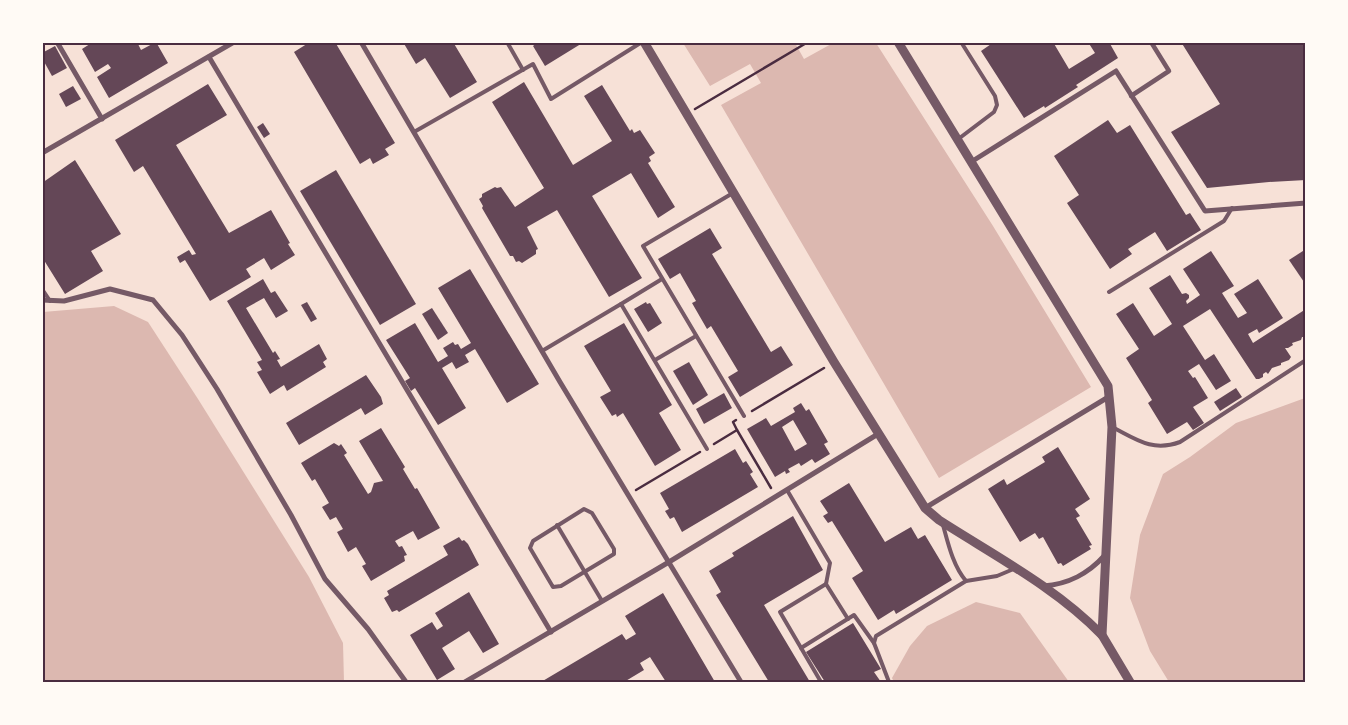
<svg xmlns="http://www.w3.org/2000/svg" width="1348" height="725" viewBox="0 0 1348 725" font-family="Poppins,sans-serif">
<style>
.water{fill:#dcb8b0}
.building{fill:#644757;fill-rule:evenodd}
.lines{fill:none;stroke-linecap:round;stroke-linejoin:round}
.path{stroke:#4a2c40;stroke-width:2.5}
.service{stroke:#755966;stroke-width:4}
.pedestrian{stroke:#755966;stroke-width:4.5}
.minor{stroke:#755966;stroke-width:5}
.tertiary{stroke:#755966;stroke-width:9}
.neatline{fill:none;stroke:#4a2c40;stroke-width:2}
</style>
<rect width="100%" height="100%" fill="#f7e1d7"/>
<!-- water -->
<g class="water">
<polygon points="683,43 795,43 804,59 833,43 876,43 993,226 1091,387 939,478 721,105 761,83 750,64 710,86"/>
<polygon points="114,306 148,322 198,399 309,577 343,643 344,682 43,682 43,312"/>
<polygon points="1305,398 1305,682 1169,682 1150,651 1130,598 1140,535 1163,474 1190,457 1236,423"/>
<polygon points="976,602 1020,613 1069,682 894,682 892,678 910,646 927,626"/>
</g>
<!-- building -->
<g class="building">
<polygon points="93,42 137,42 141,50 156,42 168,63 109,98 97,77 111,68 108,64 95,72 82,49"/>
<polygon points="310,42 335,42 395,143 385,149 389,155 373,164 370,158 360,164 294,52"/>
<polygon points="403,42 453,42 477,82 450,98 425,58 416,64"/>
<polygon points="538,42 584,42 545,66 533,46"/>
<polygon points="994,42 1053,42 1069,69 1095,53 1088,42 1109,42 1118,58 1076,85 1078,87 1045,108 1044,106 1024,118 981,51"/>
<polygon points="1181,42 1301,42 1306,50 1306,180 1269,182 1207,188 1171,132 1220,104"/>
<polygon points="55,46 67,68 52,76 42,58 42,53"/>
<polygon points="524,82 573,165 612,141 584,96 602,85 630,131 632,129 634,133 640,130 655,153 649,157 651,161 648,163 675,207 658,218 631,173 592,196 642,278 609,297 557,210 527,227 538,249 536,250 536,254 522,263 519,261 516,262 513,256 510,256 482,208 483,206 479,199 482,197 482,194 495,187 497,188 501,187 515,207 544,188 492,102"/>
<polygon points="208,84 227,115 176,145 229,233 271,210 290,243 288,244 295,255 271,270 264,258 246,269 251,277 210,301 185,260 180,263 177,257 189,250 192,255 196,254 143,166 134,172 115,140"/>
<polygon points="73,86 81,99 66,107 59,94"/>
<polygon points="1108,120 1117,133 1130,125 1186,215 1190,213 1201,230 1167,251 1155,232 1128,249 1132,254 1110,269 1067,203 1079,195 1054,156"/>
<polygon points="263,123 270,134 264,138 257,127"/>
<polygon points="75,160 121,234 91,251 103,271 65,294 42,257 42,183"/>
<polygon points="336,170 416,304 380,325 300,191"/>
<polygon points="710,228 722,248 712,254 771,352 781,346 793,365 740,397 728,377 738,371 711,326 707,329 692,303 696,301 680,273 670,279 658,259"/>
<polygon points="1306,249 1306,285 1289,260"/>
<polygon points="1211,251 1234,286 1222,293 1238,318 1247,313 1234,294 1258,279 1283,318 1259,333 1257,329 1248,334 1253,343 1306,309 1306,337 1302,337 1301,340 1292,343 1293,345 1288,348 1285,348 1291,357 1289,360 1281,363 1281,365 1272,368 1268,374 1266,372 1263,374 1263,377 1259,379 1256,379 1210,309 1183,326 1205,360 1214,354 1231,381 1216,390 1199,364 1188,371 1193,378 1195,377 1208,398 1193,407 1204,423 1193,430 1187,422 1167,434 1148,403 1152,400 1126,358 1139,349 1116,314 1133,303 1154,336 1172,324 1149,288 1170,275 1182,294 1186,293 1189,295 1189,298 1186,301 1187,304 1200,295 1183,269"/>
<polygon points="470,269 539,384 507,403 475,349 465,355 469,362 456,369 452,362 442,368 466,408 438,425 415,388 411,391 405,381 410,378 386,340 415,323 438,362 448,356 443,348 453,342 455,345 458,344 461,349 471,343 438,288"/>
<polygon points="263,279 271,293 275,291 288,311 276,318 264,298 246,308 273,353 275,351 280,359 277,360 281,367 319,344 327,359 323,362 326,367 287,391 284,385 270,394 257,372 262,370 257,362 262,360 227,301"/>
<polygon points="307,302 317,319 311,322 301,305"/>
<polygon points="646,302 647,304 650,303 662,323 648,332 634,309"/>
<polygon points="432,308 448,333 438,340 422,314"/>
<polygon points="624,323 672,405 659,413 681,450 655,466 623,413 617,417 616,414 612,416 600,397 611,391 584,346"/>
<polygon points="689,362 708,395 693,405 673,371"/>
<polygon points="366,375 381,397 383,404 365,415 361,408 299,445 286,423"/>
<polygon points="1236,388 1242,397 1220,411 1214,402"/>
<polygon points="724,393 732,408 704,424 696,409"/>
<path d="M801,403l5,8 3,-2 19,33 -4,2 6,10 -15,9 -3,-4 -11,7 -2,-3 -11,6 2,3 -4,2 -1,-3 -10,6 -28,-48 19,-11 5,8 24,-14 -2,-4zM793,420l14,24 -12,7 -13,-24z"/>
<polygon points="381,428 405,467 403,469 415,489 417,488 440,528 418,540 413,531 395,541 399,547 402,546 407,555 404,556 405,561 371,581 362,566 366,564 356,547 348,552 337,532 343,529 336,517 330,520 322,507 329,503 315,479 312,481 301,463 334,443 339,446 341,444 347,453 344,455 368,494 371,492 374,483 383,481 359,441"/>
<polygon points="1058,447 1090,499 1075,509 1080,516 1076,518 1092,545 1089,546 1091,549 1063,566 1061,563 1058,564 1043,537 1039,539 1035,533 1020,542 988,489 1004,479 1007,485 1045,462 1042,457"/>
<polygon points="735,449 743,463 746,461 753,472 750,474 758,487 682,532 674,517 670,519 665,511 669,509 660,493"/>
<polygon points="849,483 885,542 911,527 918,539 925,535 952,580 896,614 894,610 878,620 852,578 863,571 832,521 828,523 823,516 828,513 820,501"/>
<polygon points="793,516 823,570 764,605 810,682 769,682 716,595 721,592 709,571 734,556 732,553"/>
<polygon points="459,537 462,541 464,540 468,544 479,565 399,612 397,610 392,612 384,598 389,595 387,591 448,555 443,546"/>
<polygon points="469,592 499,644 483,653 469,631 442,648 455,669 437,680 410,635 432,622 437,630 443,626 435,613"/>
<polygon points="663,593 715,682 666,682 650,657 640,663 644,670 624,682 541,682 622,634 626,640 636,634 625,616"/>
<polygon points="853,623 881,669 874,672 881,682 825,682 806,652"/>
</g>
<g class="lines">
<!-- path -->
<g class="path">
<polyline points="695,109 808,42"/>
<polyline points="752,411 824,368"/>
<polyline points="736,420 733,422 737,430"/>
<polyline points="714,444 737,430 771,488"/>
<polyline points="636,490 700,452"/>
</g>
<!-- service -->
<g class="service">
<polyline points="507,42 523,70"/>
<polyline points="414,132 533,64 551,99 642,42"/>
<polyline points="957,140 994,112 997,105 995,96 961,42"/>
<polyline points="733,193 643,246 744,416"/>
<polyline points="42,289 50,301"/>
<polyline points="1109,292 1224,221 1232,208"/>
<polyline points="621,304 662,279"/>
<polyline points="542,351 621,304 707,449"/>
<polyline points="655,360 696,336"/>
<path d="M1114,428c23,12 39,24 66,14l126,-82"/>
<polyline points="787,490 830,563 826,584 848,619"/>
<polygon points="584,509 592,513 614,549 614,554 561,586 553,587 530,548 533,541"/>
<polyline points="557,525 602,601"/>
<path d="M943,525c5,18 10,41 23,56l31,-5 19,-8"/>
<polyline points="801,648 854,615 874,643"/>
<polyline points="821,682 780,612 826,584"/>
<polyline points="889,682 874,643 876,636 966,581"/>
</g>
<!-- pedestrian -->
<polyline class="pedestrian" points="1131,96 1169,71 1151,42"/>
<!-- minor -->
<g class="minor">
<polyline points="57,42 102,119"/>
<polyline points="361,42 560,382 741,682"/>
<polyline points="209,57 551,632"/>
<polyline points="42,153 234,42"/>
<polyline points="971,162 1116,71 1205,211 1306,203"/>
<polyline points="42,300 64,301 110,289 153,300 182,335 217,389 291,515 325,579 368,629 406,682"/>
<polyline points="925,508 1110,396"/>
<path d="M1043,586c26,-2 45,-12 62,-31"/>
<polyline points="465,682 669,562 878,434"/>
</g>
<!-- tertiary -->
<g class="tertiary">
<path d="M644,42l190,320 91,146 14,12c56,36 116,67 163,115"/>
<polyline points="898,42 1108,386 1112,427 1102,635 1130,682"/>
</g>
</g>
<!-- border -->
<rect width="1348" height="725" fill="none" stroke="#fffaf5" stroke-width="88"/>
<rect x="44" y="44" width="1260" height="637" class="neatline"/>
</svg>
